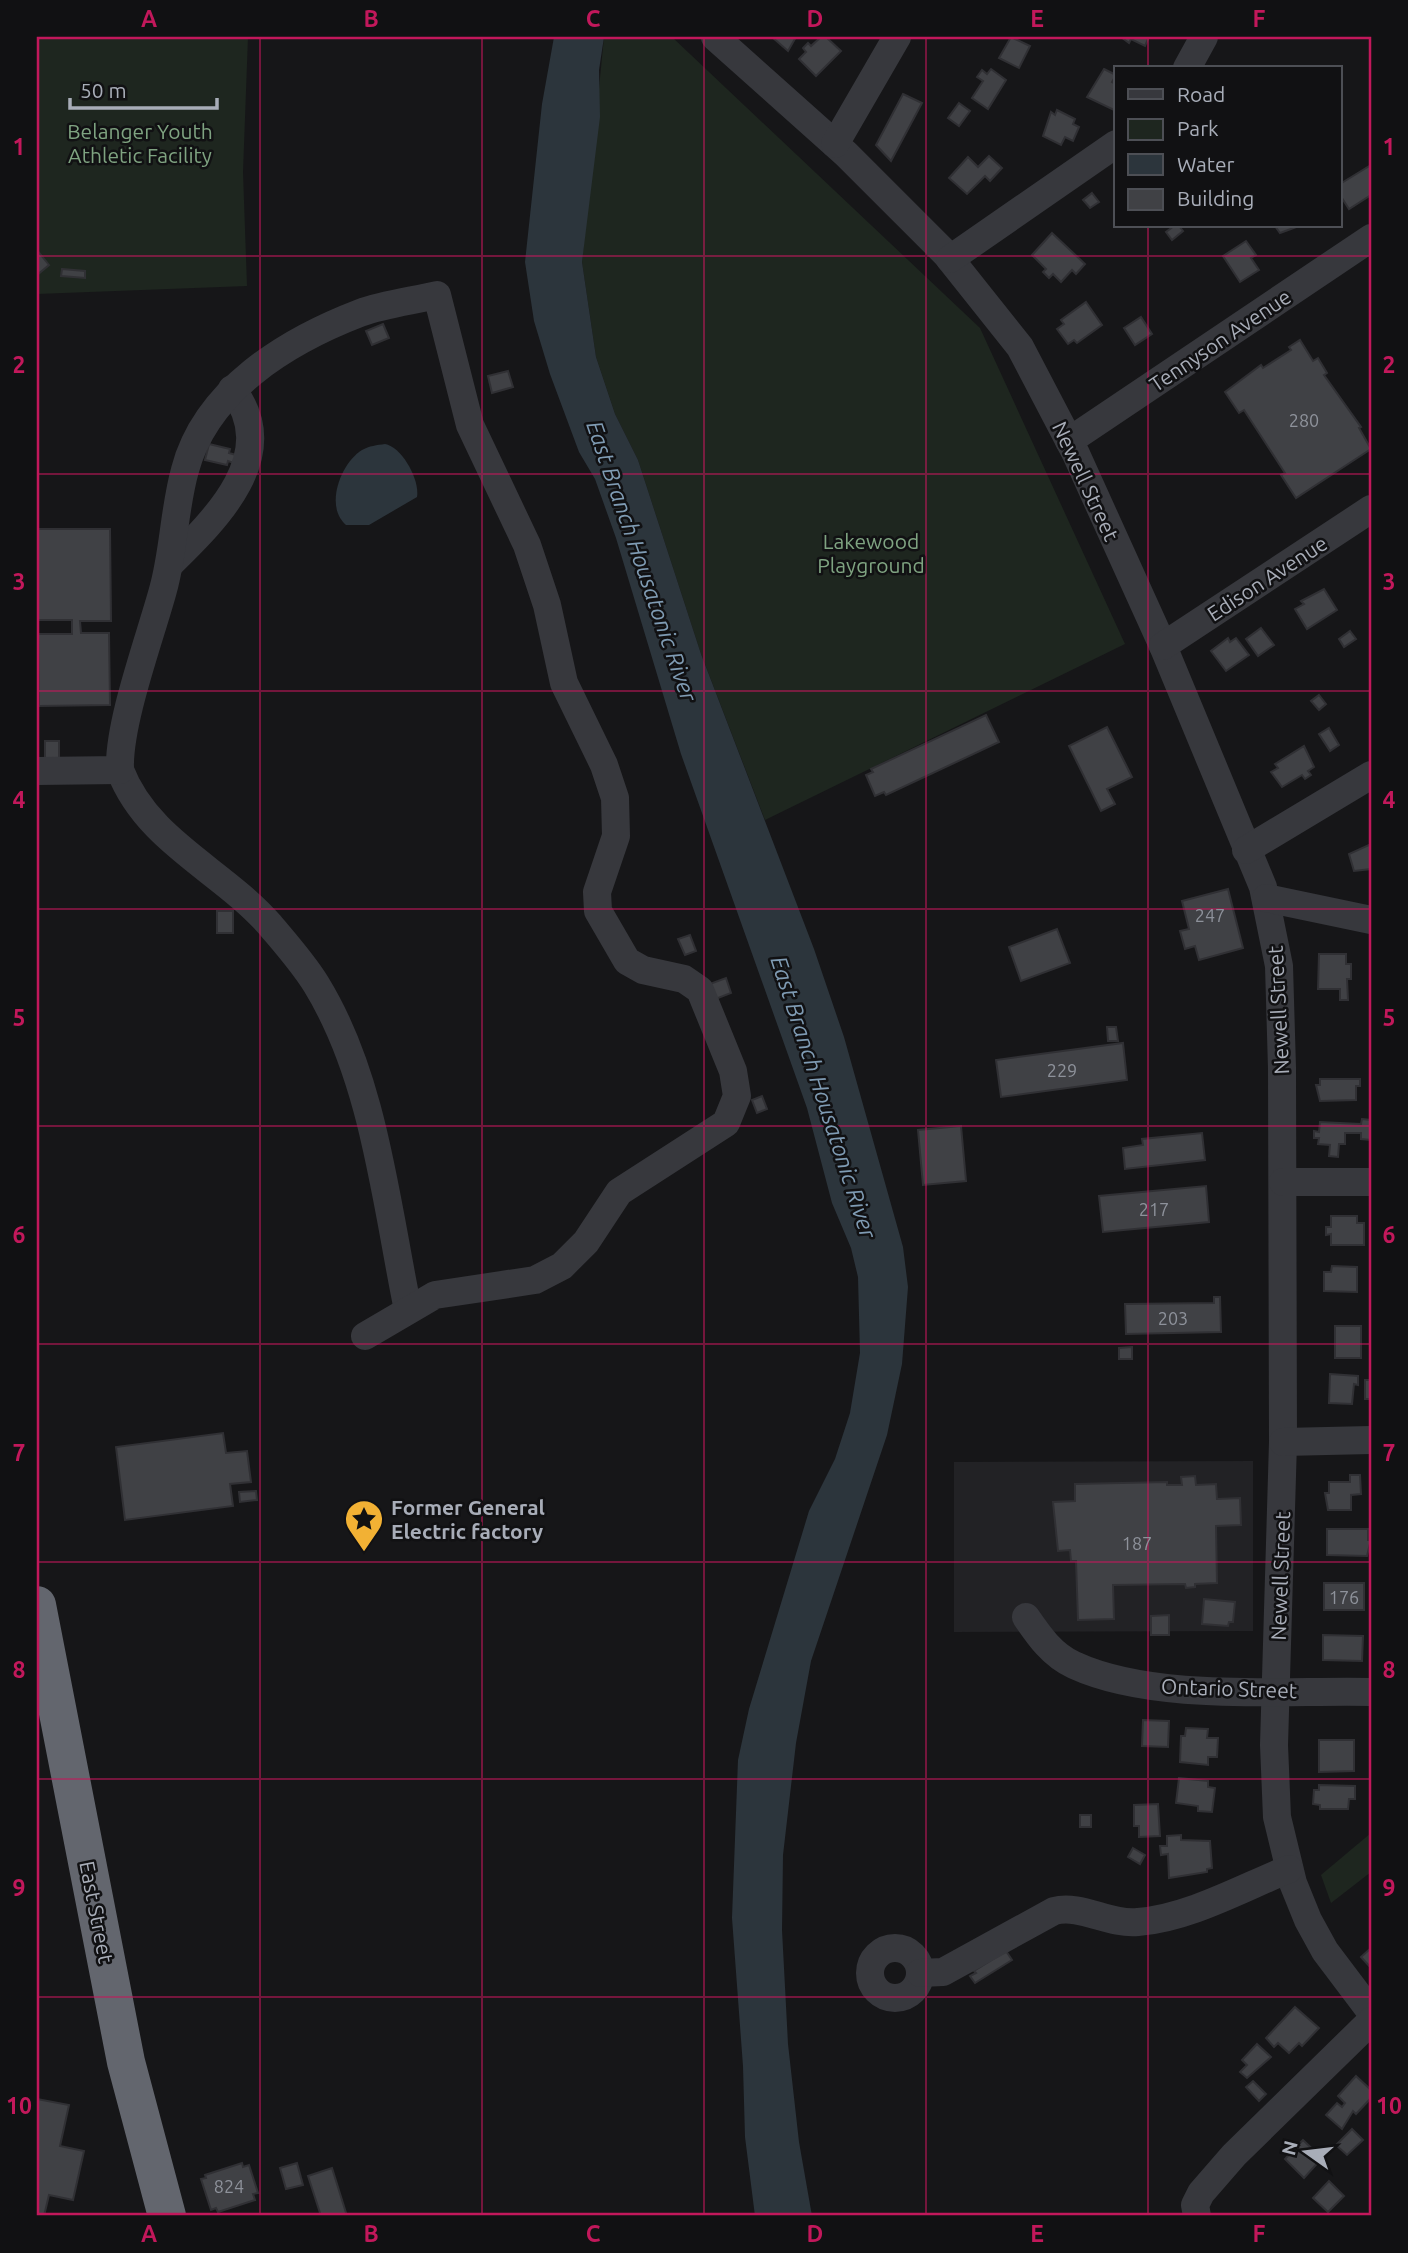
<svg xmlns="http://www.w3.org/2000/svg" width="1408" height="2253" viewBox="0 0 1408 2253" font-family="Ubuntu,sans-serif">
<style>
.built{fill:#222225}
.green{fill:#1e261f}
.water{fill:#2c353c}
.building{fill:#404145;stroke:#303034;stroke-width:2}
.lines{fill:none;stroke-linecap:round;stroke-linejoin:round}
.minor{stroke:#37383d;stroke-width:28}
.highway{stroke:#63666e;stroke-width:38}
.grid{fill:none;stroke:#c2185b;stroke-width:2;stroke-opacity:0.55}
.labels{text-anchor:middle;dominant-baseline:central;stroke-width:5;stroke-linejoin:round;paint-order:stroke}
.number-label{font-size:18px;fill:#8e929b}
.park-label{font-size:21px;fill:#7fa381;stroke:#111113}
.street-label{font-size:21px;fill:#a8adb8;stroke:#111113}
.poi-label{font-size:21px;font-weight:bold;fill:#a8adb8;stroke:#111113;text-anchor:start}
.water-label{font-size:23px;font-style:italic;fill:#7f9bb3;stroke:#111113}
.neatline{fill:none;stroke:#c2185b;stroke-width:2.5}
.grid-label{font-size:23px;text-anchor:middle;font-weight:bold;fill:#c2185b}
</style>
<rect width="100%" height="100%" fill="#161618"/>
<!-- built -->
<polygon class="built" points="1253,1461 1253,1631 954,1632 954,1462"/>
<!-- green -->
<g class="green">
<polygon points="37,37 248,37 243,172 247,286 37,294"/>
<polygon points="604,37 672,37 980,328 1125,644 765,820 701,654 638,460 615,414 596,357 582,262"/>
<polygon points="1371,1833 1371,1872 1331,1903 1321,1875"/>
</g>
<!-- water -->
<g class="water">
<polygon points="554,37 604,37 599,70 600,117 582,262 596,357 615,414 638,460 701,654 814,949 844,1037 903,1247 908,1287 902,1364 887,1435 811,1661 796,1743 783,1855 782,1930 788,2044 799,2142 812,2216 755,2216 745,2137 743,2066 732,1918 738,1760 749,1709 809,1511 835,1459 850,1413 860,1353 858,1277 851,1248 832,1203 807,1108 681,754 616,538 595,479 579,452 550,374 534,321 525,262 542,104"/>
<path d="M385,444c17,3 35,36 32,53l-48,28h-23c-22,-19 -5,-62 16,-75 7,-4 15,-5 23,-6z"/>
</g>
<!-- building -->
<g class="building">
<polygon points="772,37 796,37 788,51"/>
<polygon points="821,37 826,37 841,51 816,76 799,59 806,52 803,48 808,43 811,46"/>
<polygon points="1011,37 1030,46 1019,68 999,58"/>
<polygon points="1121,37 1149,37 1145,46 1131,39 1129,43"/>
<polygon points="991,69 1006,80 988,109 972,98 983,81 977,77 982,70 987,74"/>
<polygon points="1104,69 1116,75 1112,82 1116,84 1116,111 1087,97"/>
<polygon points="903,94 922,103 891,161 876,145"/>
<polygon points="959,103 970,111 959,126 948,118"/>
<polygon points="1057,110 1075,119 1073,124 1079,127 1073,141 1065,137 1061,145 1043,136 1051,112 1055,115"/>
<polygon points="989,156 1002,168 990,181 985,176 967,194 949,178 968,157 978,167"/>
<polygon points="1371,165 1371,195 1349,209 1340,195 1340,184"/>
<polygon points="1092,193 1099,202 1090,208 1083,200"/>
<polygon points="1174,226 1179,226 1183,231 1172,240 1166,232"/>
<polygon points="1275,226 1299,226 1280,233"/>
<polygon points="1052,233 1085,264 1076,274 1072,270 1061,282 1053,274 1049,278 1043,272 1046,269 1032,255"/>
<polygon points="1246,241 1256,255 1251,258 1259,270 1240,282 1223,256"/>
<polygon points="37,250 49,265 37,275"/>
<polygon points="62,269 85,271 85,278 61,276"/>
<polygon points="1086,302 1102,325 1077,343 1074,340 1068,344 1057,329 1064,324 1061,320"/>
<polygon points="1141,317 1152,334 1135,345 1124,328"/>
<polygon points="383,324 389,338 372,345 366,331"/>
<polygon points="1300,340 1313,361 1318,358 1327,373 1324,375 1361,427 1359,428 1371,449 1296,498 1281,475 1285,473 1244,410 1239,413 1225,392 1261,365 1263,368 1291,350 1289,347"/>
<polygon points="508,371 513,387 492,393 488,376"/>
<polygon points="209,444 230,449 229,453 236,455 234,463 228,461 227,465 205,460"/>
<polygon points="37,529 110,529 111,621 80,621 81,633 109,633 110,705 39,706 38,634 72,634 72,620 37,620"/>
<polygon points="1324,589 1337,610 1307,629 1295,609 1304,604 1301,601"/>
<polygon points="1261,628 1274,645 1258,656 1246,639"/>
<polygon points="1350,631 1356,639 1344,647 1339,639"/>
<polygon points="1228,638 1230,642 1236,638 1249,655 1226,671 1211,651"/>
<polygon points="1319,695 1326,704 1319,710 1311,701"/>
<polygon points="986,715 999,742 886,795 884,792 875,796 866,775 873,772 871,769"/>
<polygon points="1107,727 1132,777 1107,789 1115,804 1101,811 1069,746"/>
<polygon points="1329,728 1339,745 1330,751 1319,734"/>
<rect x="45" y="741" width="14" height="22"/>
<polygon points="1304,746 1314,767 1308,771 1311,775 1305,779 1302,775 1282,787 1271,772 1278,768 1275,764"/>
<polygon points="1371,844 1371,869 1354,871 1349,854"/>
<polygon points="1228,889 1243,948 1199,960 1195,946 1185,949 1180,931 1189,929 1182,901"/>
<rect x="217" y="911" width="16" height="22"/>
<polygon points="1057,929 1070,963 1021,981 1009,947"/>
<polygon points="690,935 696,951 685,955 678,939"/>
<polygon points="1319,954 1346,954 1346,964 1351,964 1351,979 1347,979 1348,1000 1340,1000 1340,989 1318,989"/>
<polygon points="726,978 731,993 713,1000 707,985"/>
<polygon points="1107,1027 1116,1027 1118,1041 1108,1041"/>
<polygon points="1123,1043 1127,1080 1001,1097 996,1060"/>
<polygon points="1320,1079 1360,1079 1360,1086 1356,1086 1356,1100 1320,1101 1316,1085 1320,1085"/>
<polygon points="762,1096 767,1109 757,1113 752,1100"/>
<polygon points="1362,1119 1371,1120 1371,1140 1361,1139 1361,1133 1345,1133 1345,1144 1339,1144 1338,1157 1329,1156 1330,1145 1318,1144 1319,1138 1314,1138 1314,1131 1319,1132 1320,1122 1361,1124"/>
<polygon points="961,1126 966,1181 923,1185 918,1130"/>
<polygon points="1202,1133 1205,1160 1125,1169 1123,1148 1143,1145 1142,1139"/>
<polygon points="1206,1186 1209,1222 1103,1232 1099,1196"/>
<polygon points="1331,1216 1357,1216 1357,1223 1364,1223 1364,1245 1331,1245 1331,1234 1326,1235 1326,1227 1331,1227"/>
<polygon points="1332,1266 1357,1267 1357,1292 1324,1291 1324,1272 1331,1272"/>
<polygon points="1214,1297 1220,1297 1221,1332 1126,1334 1125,1304 1214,1303"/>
<rect x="1335" y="1326" width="26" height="32"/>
<polygon points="1132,1347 1132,1359 1119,1359 1119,1348"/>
<polygon points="1330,1374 1358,1376 1358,1385 1354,1384 1352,1404 1329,1403"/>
<rect x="1365" y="1380" width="6" height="19"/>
<polygon points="223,1433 226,1453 247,1451 251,1482 230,1484 233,1506 125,1520 116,1447"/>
<polygon points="1350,1475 1360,1475 1361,1494 1351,1495 1351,1510 1328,1510 1325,1493 1329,1493 1329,1482 1350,1482"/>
<polygon points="1195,1476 1196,1485 1216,1484 1217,1499 1240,1498 1241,1525 1216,1526 1217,1583 1195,1584 1195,1587 1186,1588 1185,1584 1113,1585 1114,1619 1078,1620 1076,1561 1071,1561 1070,1550 1058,1551 1053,1502 1075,1501 1075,1484 1167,1482 1167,1485 1182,1485 1181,1477"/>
<polygon points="256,1491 257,1500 240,1502 239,1492"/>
<polygon points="1327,1529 1368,1529 1368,1540 1371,1540 1367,1556 1327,1555"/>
<rect x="1324" y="1583" width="40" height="27"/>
<polygon points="1204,1599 1235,1602 1233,1622 1229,1622 1228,1626 1202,1624"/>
<polygon points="1169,1615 1169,1635 1151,1635 1151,1616"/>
<polygon points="1323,1635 1363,1636 1362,1661 1323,1660"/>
<polygon points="1143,1720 1169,1721 1168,1747 1142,1746"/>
<polygon points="1186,1728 1208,1729 1207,1738 1218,1738 1217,1757 1208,1757 1208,1765 1180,1762 1181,1736 1185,1736"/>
<polygon points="1319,1740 1354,1740 1354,1771 1319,1772"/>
<polygon points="1179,1778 1208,1781 1208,1787 1215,1788 1212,1812 1198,1811 1198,1806 1176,1803"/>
<polygon points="1319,1785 1355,1786 1355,1799 1349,1799 1348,1809 1320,1809 1320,1805 1313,1804 1314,1790 1319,1790"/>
<polygon points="1158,1804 1160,1836 1139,1837 1139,1826 1134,1826 1134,1805"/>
<rect x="1080" y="1815" width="11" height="12"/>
<polygon points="1181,1835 1181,1840 1210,1841 1212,1868 1207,1869 1207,1872 1169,1878 1168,1854 1161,1855 1160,1846 1167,1846 1167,1836"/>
<polygon points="1133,1848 1145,1855 1140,1864 1128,1857"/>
<polygon points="1371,1948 1371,1968 1361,1957"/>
<polygon points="1006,1951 1012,1960 975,1983 970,1976 976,1973 974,1971"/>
<polygon points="1295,2007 1319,2028 1302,2046 1299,2043 1289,2053 1278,2043 1274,2047 1266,2038"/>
<polygon points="1257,2044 1271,2057 1247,2078 1240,2072 1247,2065 1242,2060"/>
<polygon points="1356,2076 1371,2090 1371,2098 1356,2114 1353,2111 1342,2129 1326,2115 1337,2103 1342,2107 1345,2103 1338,2096"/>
<polygon points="1253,2081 1266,2094 1259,2101 1246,2087"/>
<polygon points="37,2099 69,2105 60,2146 84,2151 73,2200 49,2195 44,2216 37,2216"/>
<polygon points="1352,2129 1363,2140 1347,2155 1336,2145"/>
<polygon points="1303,2140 1322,2158 1304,2178 1285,2159"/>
<polygon points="242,2163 243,2167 249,2165 258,2193 253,2194 255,2200 218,2212 216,2208 211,2210 201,2179 206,2178 205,2175"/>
<polygon points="297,2163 303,2185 286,2189 280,2168"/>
<polygon points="332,2168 347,2216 321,2216 308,2176"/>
<polygon points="1329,2181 1344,2196 1328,2212 1313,2198"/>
</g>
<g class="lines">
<!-- minor -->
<g class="minor">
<polyline points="715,37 846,154 946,254 1020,347 1076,454 1163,646 1263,887 1279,966 1282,1068 1283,1442 1274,1745 1277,1817 1293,1883 1308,1920 1325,1951 1371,2012"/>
<polyline points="1187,68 1204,37"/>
<polyline points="835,144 897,37"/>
<polyline points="950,259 1116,144"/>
<polyline points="1069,441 1371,238"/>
<path d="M169,565c46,-45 114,-110 63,-176"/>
<polyline points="1163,646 1371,509"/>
<path d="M120,770c27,71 102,100 150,155 16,19 33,38 46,59 58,94 70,219 92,326"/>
<path d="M37,771l83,-1c-2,-47 30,-132 43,-180 11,-39 11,-81 22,-120 21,-80 102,-129 175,-157 24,-9 52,-12 77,-18l33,130 57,120 20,60 17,78 40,82 11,33 1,38 -19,56 1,19 29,50 16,9 41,9 16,11 33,81 4,25 -11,27 -107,69 -33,50 -24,24 -27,14 -100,15 -70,41"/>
<polyline points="1246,850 1371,775"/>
<polyline points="1266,898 1371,920"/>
<polyline points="1283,1182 1371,1182"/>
<polyline points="1283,1442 1371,1440"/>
<path d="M1026,1617c13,19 26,38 48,48 80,37 209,25 297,27"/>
<circle cx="895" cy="1973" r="25"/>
<path d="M920,1973l23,-1 111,-61c27,-7 55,14 84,11 51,-4 104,-34 151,-53"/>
<polyline points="1197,2216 1195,2205 1201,2193 1234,2155 1371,2021"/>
</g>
<!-- highway -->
<polyline class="highway" points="37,1605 126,2062 167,2216"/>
</g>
<!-- grid -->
<path class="grid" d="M260,37v2179M482,37v2179M704,37v2179M926,37v2179M1148,37v31M1148,226v1990M37,256h1334M37,474h1334M37,691h1334M37,909h1334M37,1126h1334M37,1344h1334M37,1562h1334M37,1779h1334M37,1997h1334"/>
<!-- icons -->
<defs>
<symbol id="sight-pin" viewBox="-11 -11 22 30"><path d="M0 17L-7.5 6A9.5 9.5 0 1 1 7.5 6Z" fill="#f2b134" stroke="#111113"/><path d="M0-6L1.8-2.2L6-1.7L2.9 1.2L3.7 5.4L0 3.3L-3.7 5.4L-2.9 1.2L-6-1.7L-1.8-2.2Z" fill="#111"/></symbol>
</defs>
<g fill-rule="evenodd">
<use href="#sight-pin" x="342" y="1497" width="44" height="60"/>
</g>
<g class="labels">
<!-- number labels -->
<g class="number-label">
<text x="1304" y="420">280</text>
<text x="1210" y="915">247</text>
<text x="1062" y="1070">229</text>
<text x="1154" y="1209">217</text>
<text x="1173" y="1318">203</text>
<text x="1137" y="1543">187</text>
<text x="1344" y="1597">176</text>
<text x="229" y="2186">824</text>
</g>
<!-- park labels -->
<g class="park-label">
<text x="140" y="131">Belanger Youth<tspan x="140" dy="24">Athletic Facility</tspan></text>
<text x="871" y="541">Lakewood<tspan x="871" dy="24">Playground</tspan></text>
</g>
<!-- street labels -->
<g class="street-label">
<text transform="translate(1220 340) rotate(-34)">Tennyson Avenue</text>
<text transform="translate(1086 481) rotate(65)">Newell Street</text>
<text transform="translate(1267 578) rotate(-33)">Edison Avenue</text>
<text transform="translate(1278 1010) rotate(-93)">Newell Street</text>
<text transform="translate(1280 1576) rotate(-88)">Newell Street</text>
<text transform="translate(1229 1688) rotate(2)">Ontario Street</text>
<text transform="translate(97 1912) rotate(79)">East Street</text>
</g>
<!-- poi labels -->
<g class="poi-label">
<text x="391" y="1507">Former General<tspan x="391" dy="24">Electric factory</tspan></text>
</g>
<!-- water labels -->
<g class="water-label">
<text transform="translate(642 561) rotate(71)">East Branch Housatonic River</text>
<text transform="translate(824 1097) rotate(72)">East Branch Housatonic River</text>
</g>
</g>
<!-- border -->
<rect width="1408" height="2253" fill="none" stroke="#111113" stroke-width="77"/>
<!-- legend -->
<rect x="1114" y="66" width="228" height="161" fill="#111113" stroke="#4d4f55" stroke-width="2"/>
<rect x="1128" y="89" width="35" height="10" fill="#37383d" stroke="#4d4f55" stroke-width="2"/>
<text x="1177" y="102" font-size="21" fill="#a8adb8">Road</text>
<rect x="1128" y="119" width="35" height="21" fill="#1e261f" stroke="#4d4f55" stroke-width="2"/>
<text x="1177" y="136" font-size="21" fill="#a8adb8">Park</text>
<rect x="1128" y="154" width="35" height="21" fill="#2c353c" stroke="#4d4f55" stroke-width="2"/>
<text x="1177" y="172" font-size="21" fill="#a8adb8">Water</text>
<rect x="1128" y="189" width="35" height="21" fill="#404145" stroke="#4d4f55" stroke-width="2"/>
<text x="1177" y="206" font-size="21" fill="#a8adb8">Building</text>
<!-- north arrow -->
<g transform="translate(1306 2152) rotate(284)" stroke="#111113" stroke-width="5" paint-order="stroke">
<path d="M0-5L12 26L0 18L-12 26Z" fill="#a8adb8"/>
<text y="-10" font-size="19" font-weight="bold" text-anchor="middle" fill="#a8adb8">N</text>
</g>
<!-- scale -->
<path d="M70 98v10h147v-10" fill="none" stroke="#a8adb8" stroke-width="3.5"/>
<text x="80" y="98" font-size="21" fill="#a8adb8" stroke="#111113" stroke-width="5" paint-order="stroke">50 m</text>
<rect x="38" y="38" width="1332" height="2176" class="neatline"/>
<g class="grid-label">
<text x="149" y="27">A</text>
<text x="371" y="27">B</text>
<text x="593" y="27">C</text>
<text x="815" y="27">D</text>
<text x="1037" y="27">E</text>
<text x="1259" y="27">F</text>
<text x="19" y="155">1</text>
<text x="1389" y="155">1</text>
<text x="19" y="373">2</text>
<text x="1389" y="373">2</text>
<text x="19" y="590">3</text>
<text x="1389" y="590">3</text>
<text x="19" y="808">4</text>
<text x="1389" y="808">4</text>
<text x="19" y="1026">5</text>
<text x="1389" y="1026">5</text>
<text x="19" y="1243">6</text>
<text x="1389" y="1243">6</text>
<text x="19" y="1461">7</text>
<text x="1389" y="1461">7</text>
<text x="19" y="1678">8</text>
<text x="1389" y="1678">8</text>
<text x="19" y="1896">9</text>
<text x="1389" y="1896">9</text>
<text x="19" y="2114">10</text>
<text x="1389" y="2114">10</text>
<text x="149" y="2242">A</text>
<text x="371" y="2242">B</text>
<text x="593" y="2242">C</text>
<text x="815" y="2242">D</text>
<text x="1037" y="2242">E</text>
<text x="1259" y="2242">F</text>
</g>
</svg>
